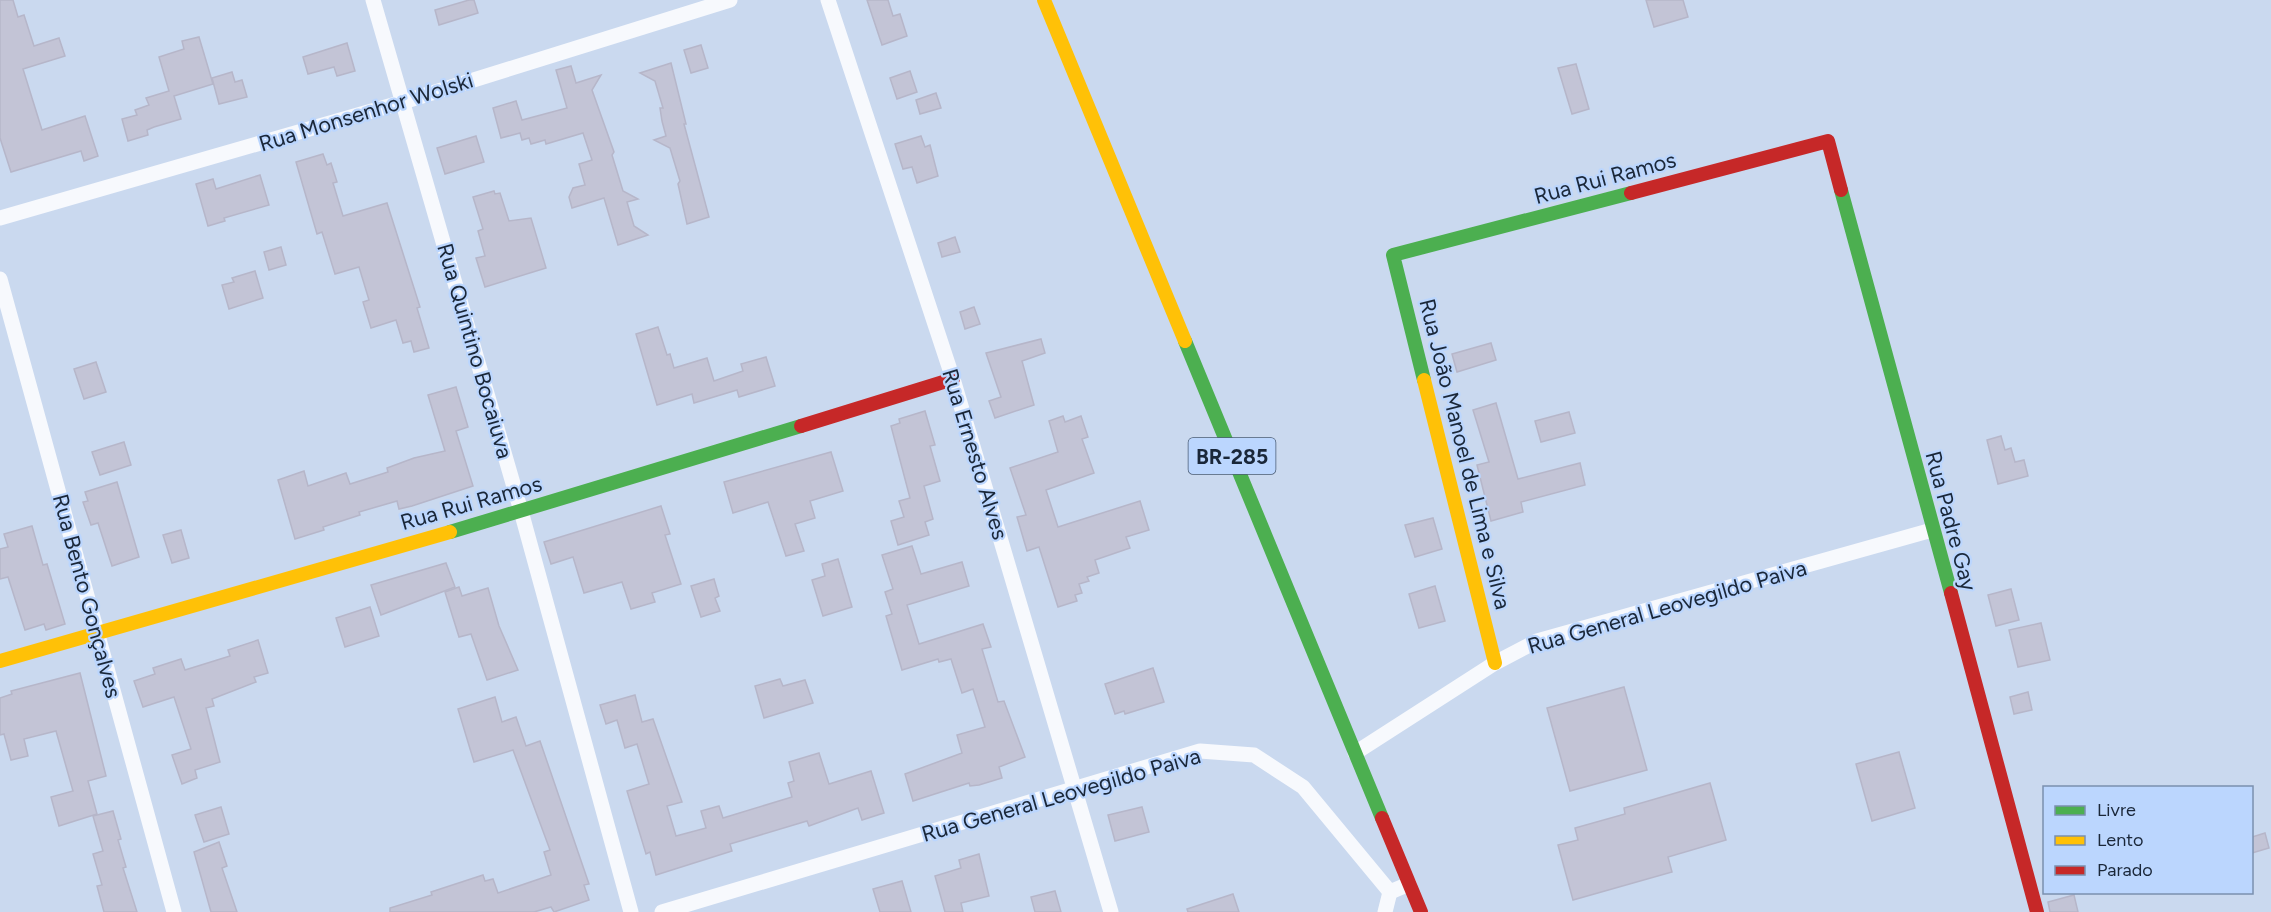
<svg xmlns="http://www.w3.org/2000/svg" width="2271" height="912" viewBox="0 0 2271 912" font-family="Figtree,sans-serif">
<style>
.building{fill:#c3c4d6;stroke:#b6b6c9;stroke-width:1.5}
.lines{fill:none;stroke-linecap:round;stroke-linejoin:round}
.street{stroke:#f7f9fd;stroke-width:15}
.fast{stroke:#4caf50;stroke-width:14}
.slow{stroke:#ffc107;stroke-width:14}
.jam{stroke:#c62828;stroke-width:14}
.labels{text-anchor:middle;dominant-baseline:central;stroke-width:4.5;stroke-linejoin:round;paint-order:stroke}
.shield{fill:#bbd6fe;stroke:#4a5c74;stroke-width:1.5}
.shield-label{font-size:21px;font-weight:bold;fill:#1a2739}
.street-label{font-size:22px;fill:#1a2739;stroke:#bbd6fe}
</style>
<rect width="100%" height="100%" fill="#cad9ef"/>
<!-- building -->
<g class="building">
<polygon points="0,0 13,0 18,17 24,15 34,46 59,38 65,56 23,69 42,130 85,116 98,156 84,161 81,151 11,172 0,138"/>
<polygon points="469,0 474,0 478,13 439,25 435,10"/>
<polygon points="867,0 888,0 893,16 900,14 907,36 882,45"/>
<polygon points="1646,0 1683,0 1688,17 1654,27"/>
<polygon points="199,37 213,84 174,96 181,119 154,127 147,130 148,135 128,141 122,119 137,115 135,110 149,105 146,98 169,91 159,57 184,49 182,41"/>
<polygon points="347,43 355,71 337,76 334,67 308,74 303,57"/>
<polygon points="701,45 708,68 691,73 684,50"/>
<polygon points="671,63 686,124 684,124 709,217 687,224 678,184 680,181 670,148 654,140 666,136 662,121 660,108 663,108 655,81 640,73"/>
<polygon points="1576,64 1589,109 1572,114 1558,68"/>
<polygon points="571,66 576,83 601,75 592,90 614,152 612,155 623,191 638,199 627,202 634,226 648,235 618,245 604,198 572,208 569,197 573,188 585,185 579,164 592,160 583,133 546,144 545,140 531,144 529,138 522,140 520,133 501,138 493,108 516,101 522,120 567,108 556,70"/>
<polygon points="910,71 917,92 897,99 890,78"/>
<polygon points="232,72 235,82 242,80 247,97 219,104 212,78"/>
<polygon points="936,93 941,108 920,114 916,100"/>
<polygon points="476,136 484,162 445,174 437,148"/>
<polygon points="921,136 925,147 930,145 938,176 917,183 912,167 903,169 895,144"/>
<polygon points="323,154 327,165 331,163 337,182 333,183 343,216 387,203 420,307 417,308 429,348 414,352 411,341 403,343 396,320 371,328 363,302 369,300 359,267 335,274 322,232 317,234 296,162"/>
<polygon points="260,175 269,205 224,218 225,221 208,226 196,184 213,179 216,189"/>
<polygon points="494,191 495,194 500,193 509,221 531,218 546,268 485,287 476,258 485,256 478,231 483,229 473,197"/>
<polygon points="955,237 960,252 942,257 938,243"/>
<polygon points="281,247 286,265 269,270 264,252"/>
<polygon points="255,271 263,298 229,309 222,285 234,282 232,278"/>
<polygon points="974,307 980,324 965,329 960,312"/>
<polygon points="658,327 667,355 670,354 674,368 707,358 714,381 743,371 741,364 766,357 775,386 739,397 737,390 694,403 692,394 657,405 636,334"/>
<polygon points="1041,339 1045,353 1022,361 1034,405 995,418 989,401 1001,397 986,353"/>
<polygon points="1491,343 1496,360 1457,372 1452,354"/>
<polygon points="96,362 106,392 84,399 74,369"/>
<polygon points="456,387 468,427 456,431 473,486 412,506 399,509 397,501 359,512 360,515 323,527 324,530 295,539 278,480 304,471 308,486 346,473 350,484 388,472 387,468 414,458 445,451 428,395"/>
<polygon points="1496,403 1518,479 1580,463 1585,485 1521,502 1523,512 1491,521 1477,465 1489,462 1473,410"/>
<polygon points="925,411 935,445 930,446 940,481 924,486 933,519 925,522 929,535 898,545 891,521 904,517 899,501 910,498 891,426 900,423 899,419"/>
<polygon points="1569,412 1575,433 1541,442 1535,421"/>
<polygon points="1063,416 1065,422 1081,416 1088,437 1082,439 1094,473 1046,490 1058,527 1140,501 1149,530 1126,537 1130,548 1095,560 1099,573 1087,577 1089,581 1079,584 1082,593 1075,595 1077,601 1058,607 1039,547 1027,551 1017,517 1026,515 1010,468 1058,452 1049,421"/>
<polygon points="2001,436 2005,450 2011,448 2015,462 2024,460 2028,476 1998,484 1987,440"/>
<polygon points="124,442 131,465 100,475 92,452"/>
<polygon points="831,452 843,491 810,501 815,518 795,524 804,551 786,556 768,502 733,513 724,482"/>
<polygon points="117,482 139,557 112,566 98,523 91,525 83,502 88,501 85,492"/>
<polygon points="661,506 670,534 665,535 681,584 652,593 655,602 631,609 622,582 584,593 573,557 551,564 544,542"/>
<polygon points="1433,518 1442,549 1415,557 1405,525"/>
<polygon points="32,526 43,565 47,564 65,624 46,630 44,624 25,630 8,577 0,579 0,549 8,547 4,534"/>
<polygon points="181,530 189,558 172,563 163,535"/>
<polygon points="912,546 921,574 962,562 969,586 907,605 919,644 983,624 991,647 982,649 998,702 1004,701 1025,757 999,767 1002,778 979,785 970,786 969,783 913,801 905,774 962,753 957,735 985,727 973,689 962,693 951,659 939,662 938,659 902,670 886,616 892,614 885,592 893,589 882,555"/>
<polygon points="838,559 852,607 823,616 812,580 825,576 822,564"/>
<polygon points="446,563 455,587 381,615 371,585"/>
<polygon points="714,579 719,596 715,598 720,611 701,617 691,586"/>
<polygon points="1435,586 1445,621 1419,628 1409,594"/>
<polygon points="459,587 462,596 488,588 499,626 518,670 487,680 471,634 459,637 445,592"/>
<polygon points="2011,589 2019,620 1996,626 1988,595"/>
<polygon points="370,607 379,636 345,647 336,618"/>
<polygon points="2041,623 2050,660 2018,667 2009,630"/>
<polygon points="258,640 268,673 254,677 256,682 212,699 214,706 206,708 220,762 195,770 197,778 182,784 172,755 191,749 174,697 143,707 134,681 155,674 153,668 181,659 185,670 230,656 228,650"/>
<polygon points="1153,668 1164,702 1125,714 1124,711 1115,714 1105,684"/>
<polygon points="80,673 106,776 88,781 97,814 59,826 51,797 73,791 56,731 24,739 28,756 11,760 4,734 0,735 0,698 12,694 11,691"/>
<polygon points="780,679 783,686 805,680 813,703 764,718 755,686"/>
<polygon points="1624,687 1647,770 1570,791 1547,708"/>
<polygon points="2028,692 2032,710 2014,714 2010,697"/>
<polygon points="635,695 642,722 653,719 682,802 667,806 676,836 706,828 701,811 719,806 723,818 792,797 788,783 794,781 789,762 819,753 829,784 871,771 884,813 862,820 858,808 809,826 807,821 730,844 732,851 656,875 650,852 646,854 627,791 649,784 637,744 625,748 617,720 606,724 600,705"/>
<polygon points="495,697 502,722 516,717 526,746 540,741 589,884 584,885 589,900 554,912 551,907 534,912 390,912 390,908 432,895 431,892 483,875 485,881 493,879 498,893 551,875 544,852 550,850 513,750 474,762 458,709"/>
<polygon points="1899,752 1915,808 1872,821 1856,764"/>
<polygon points="1710,783 1726,840 1668,857 1672,872 1573,900 1558,845 1578,840 1575,828 1625,814 1624,808"/>
<polygon points="221,807 229,834 204,842 195,815"/>
<polygon points="1142,807 1149,832 1115,841 1108,815"/>
<polygon points="113,811 121,839 118,840 126,867 123,868 137,912 104,912 97,886 102,885 93,854 103,851 93,816"/>
<polygon points="2265,833 2269,848 2252,853 2252,837"/>
<polygon points="219,842 227,866 222,868 237,912 211,912 194,852"/>
<polygon points="979,854 989,896 961,903 963,912 945,912 935,876 961,868 959,860"/>
<polygon points="902,881 911,912 880,912 873,889"/>
<polygon points="1055,891 1061,912 1035,912 1031,897"/>
<polygon points="1233,894 1239,912 1188,912 1187,909"/>
<polygon points="2074,895 2078,912 2050,912 2048,902"/>
</g>
<g class="lines">
<!-- street -->
<g class="street">
<polyline points="373,0 521,511 631,912"/>
<polyline points="828,0 953,379 1111,912"/>
<polyline points="0,218 403,102 730,0"/>
<polyline points="0,279 174,912"/>
<polyline points="1355,753 1495,663 1537,641 1932,530"/>
<polyline points="662,912 1200,751 1254,755 1303,787 1390,892 1409,884"/>
<polyline points="1385,912 1390,892"/>
</g>
<!-- fast -->
<g class="fast">
<polyline points="1841,190 1951,593"/>
<polyline points="1185,341 1382,818"/>
<polyline points="1424,380 1393,255 1631,193"/>
<polyline points="450,532 801,426"/>
</g>
<!-- slow -->
<g class="slow">
<polyline points="1044,0 1185,341"/>
<polyline points="1424,380 1495,663"/>
<polyline points="0,661 450,532"/>
</g>
<!-- jam -->
<g class="jam">
<polyline points="1631,193 1828,141 1841,190"/>
<polyline points="801,426 953,379"/>
<polyline points="1951,593 2037,912"/>
<polyline points="1382,818 1421,912"/>
</g>
</g>
<g class="labels">
<!-- shield labels -->
<rect class="shield" x="1188.5" y="438" width="87" height="36" rx="4.5"/>
<g class="shield-label">
<text x="1232" y="456">BR-285</text>
</g>
<!-- street labels -->
<g class="street-label">
<text transform="translate(366 112) rotate(-17)">Rua Monsenhor Wolski</text>
<text transform="translate(1605 178) rotate(-15)">Rua Rui Ramos</text>
<text transform="translate(475 351) rotate(74)">Rua Quintino Bocaiuva</text>
<text transform="translate(975 454) rotate(73)">Rua Ernesto Alves</text>
<text transform="translate(1465 454) rotate(76)">Rua João Manoel de Lima e Silva</text>
<text transform="translate(471 503) rotate(-16)">Rua Rui Ramos</text>
<text transform="translate(1951 521) rotate(75)">Rua Padre Gay</text>
<text transform="translate(87 596) rotate(75)">Rua Bento Gonçalves</text>
<text transform="translate(1667 607) rotate(-16)">Rua General Leovegildo Paiva</text>
<text transform="translate(1061 795) rotate(-16)">Rua General Leovegildo Paiva</text>
</g>
</g>
<!-- legend -->
<rect x="2043" y="786" width="210" height="108" fill="#bbd6fe" stroke="#7b90af" stroke-width="1.5"/>
<rect x="2055" y="806" width="30" height="9" fill="#4caf50" stroke="#7b90af" stroke-width="1.5"/>
<text x="2097" y="816" font-size="18" fill="#1a2739">Livre</text>
<rect x="2055" y="836" width="30" height="9" fill="#ffc107" stroke="#7b90af" stroke-width="1.5"/>
<text x="2097" y="846" font-size="18" fill="#1a2739">Lento</text>
<rect x="2055" y="866" width="30" height="9" fill="#c62828" stroke="#7b90af" stroke-width="1.5"/>
<text x="2097" y="876" font-size="18" fill="#1a2739">Parado</text>
</svg>
